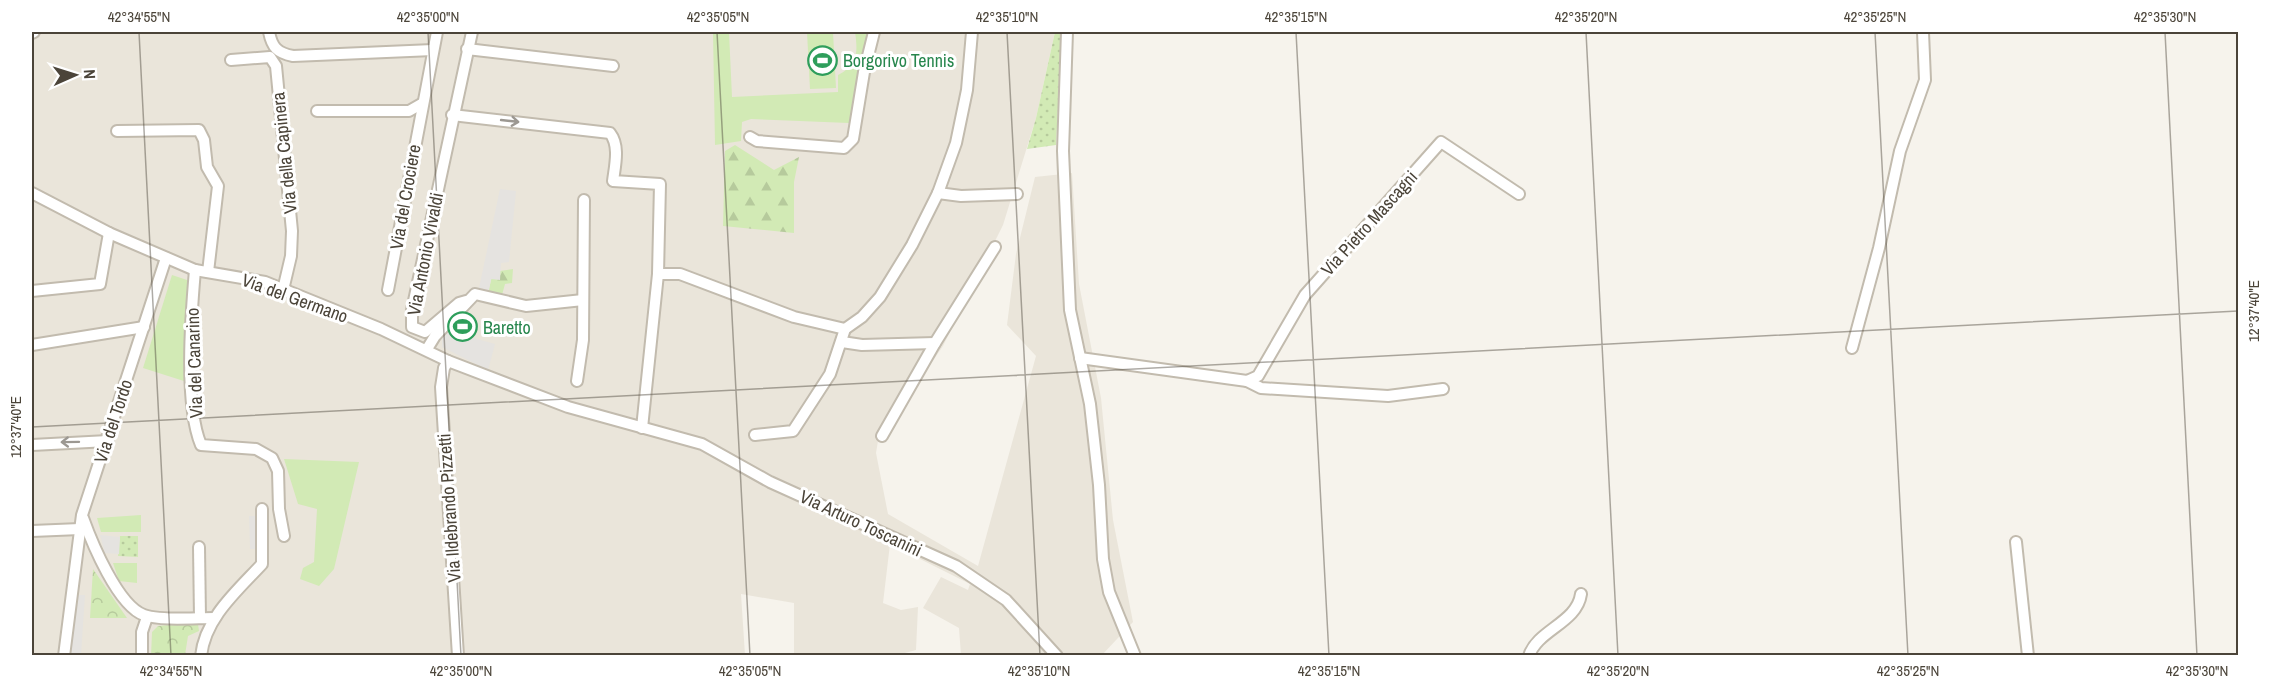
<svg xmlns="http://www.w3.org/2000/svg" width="2270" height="687" viewBox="0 0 2270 687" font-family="'Archivo Narrow',sans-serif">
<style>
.residential{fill:#eae5da}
.grass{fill:#d2eab5}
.forest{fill:url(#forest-firs)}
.park{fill:url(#park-crowns)}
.garden{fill:url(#garden-dots)}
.parking{fill:#e5e3e0}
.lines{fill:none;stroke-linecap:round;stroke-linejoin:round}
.street-casing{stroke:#c2bbae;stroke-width:14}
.street{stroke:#fff;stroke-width:10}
.oneway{stroke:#9c9892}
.ticks{fill:none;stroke:#4b4439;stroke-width:1.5;stroke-opacity:0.45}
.labels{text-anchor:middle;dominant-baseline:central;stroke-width:6;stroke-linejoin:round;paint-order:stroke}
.leisure-label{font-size:18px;fill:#27864d;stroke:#fff;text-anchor:start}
.street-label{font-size:18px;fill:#4b4439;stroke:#fff}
.neatline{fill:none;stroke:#4b4439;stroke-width:2}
.ticks-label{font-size:15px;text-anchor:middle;fill:#4b4439}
</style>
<defs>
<pattern id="forest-firs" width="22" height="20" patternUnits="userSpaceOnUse" patternTransform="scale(1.5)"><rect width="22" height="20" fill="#d2eab5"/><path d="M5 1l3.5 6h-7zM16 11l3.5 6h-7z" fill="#b6ca9c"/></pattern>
<pattern id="park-crowns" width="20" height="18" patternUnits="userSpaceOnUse" patternTransform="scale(1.5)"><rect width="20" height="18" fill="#d2eab5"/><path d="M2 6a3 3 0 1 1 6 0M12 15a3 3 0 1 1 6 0" fill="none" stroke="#b6ca9c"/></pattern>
<pattern id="garden-dots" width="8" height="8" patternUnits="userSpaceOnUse" patternTransform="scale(1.5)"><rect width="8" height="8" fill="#d2eab5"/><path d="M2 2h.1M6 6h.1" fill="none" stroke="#b6ca9c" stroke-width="1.8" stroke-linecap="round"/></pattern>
</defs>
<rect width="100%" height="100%" fill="#f6f3ec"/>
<!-- residential -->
<polygon class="residential" points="32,32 1055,32 1036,118 1003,225 943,346 878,441 876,453 888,514 978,566 1036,356 1007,325 1016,254 1035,177 1072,173 1079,284 1101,398 1113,520 1133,622 1102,655 961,655 959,628 923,608 941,577 968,590 970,584 890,544 883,603 901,610 918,607 916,650 901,654 794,655 794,603 741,594 745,655 32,655"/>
<!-- grass -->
<g class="grass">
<path d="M713,32h16l3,65 106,-5v-17c20,-10 20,-23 17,-43h15l-21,91 -98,-4 -9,3 -1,19 -26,4z"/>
<polygon points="807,32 833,32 836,88 810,89"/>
<polygon points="172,275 190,281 187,382 143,368"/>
<polygon points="284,459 359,462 334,569 319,586 300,579 303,568 314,562 317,509 298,504"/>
<polygon points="141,515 141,532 101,532 97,518"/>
<polygon points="113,563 137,563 137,583 119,581"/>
</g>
<!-- forest -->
<g class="forest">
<polygon points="735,145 774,170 799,157 794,182 794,233 723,226 725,151"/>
<polygon points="513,269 512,283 505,284 502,295 488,293 493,272"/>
</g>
<!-- park -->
<g class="park">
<polygon points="93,569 127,618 90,618"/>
<polygon points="189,623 198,624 199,631 188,636 185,655 151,656 152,632 158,626"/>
</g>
<!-- garden -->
<g class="garden">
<polygon points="1055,32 1062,32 1056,145 1027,149 1036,118"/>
<polygon points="120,536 138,536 138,557 118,556"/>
</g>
<!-- parking -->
<g class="parking">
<polygon points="500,189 516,191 509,262 501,263 500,280 491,279 489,290 479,288"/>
<polygon points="471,317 466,336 495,344 488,370 442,347 442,337"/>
<polygon points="249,516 259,516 261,549 250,549"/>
<polygon points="100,535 120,537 119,554 105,553"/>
<polygon points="75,595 85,595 81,655 71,656"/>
</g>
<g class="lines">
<defs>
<g id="street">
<path d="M269,32c3,15 8,21 24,24l140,-6"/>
<polyline points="1067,32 1063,151 1070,310 1090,404 1099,485 1103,559 1109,592 1135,656"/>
<polyline points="32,33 34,32"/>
<polyline points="467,49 613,66"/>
<polyline points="231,60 270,57 276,66 292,231 291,256 283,290"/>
<polyline points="317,111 409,111 423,103"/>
<path d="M452,115l158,18c10,13 5,32 3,48l47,3 -2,90 -16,154"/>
<polyline points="117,131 199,130 204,140 207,167 218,186 208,272"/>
<polyline points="750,137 757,141 844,148 853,139 864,72 874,32"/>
<polyline points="32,193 109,233 195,270 265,282 381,329 448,361 568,407 702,444 770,482 956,566 1006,600 1057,656"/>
<polyline points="938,193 961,196 1017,194"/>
<path d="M195,270c-4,46 -11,134 6,175l55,4 16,9 6,13 1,38 5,27"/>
<polyline points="658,274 680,274 794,317 845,329"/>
<polyline points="388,290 437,32"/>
<polyline points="32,291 100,284 109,233"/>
<polyline points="466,301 459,303 425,332 412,327 412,310 472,32"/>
<polyline points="842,342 862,345 935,343"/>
<polyline points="32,345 144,327"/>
<polyline points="1852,348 1879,248 1900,151 1925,80 1923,32"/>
<polyline points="427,349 435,336 475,294 526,306 583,300"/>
<polyline points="1080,358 1247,381 1258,376 1305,295 1441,142 1519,194"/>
<polyline points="448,361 444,368 441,387 458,656"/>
<polyline points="577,381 583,340 584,200"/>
<polyline points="1247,381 1261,388 1388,396 1443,389"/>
<polyline points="755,435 793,431 830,374 845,329 862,317 880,297 912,245 938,193 956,143 967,90 972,32"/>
<polyline points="882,436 935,343 995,247"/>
<polyline points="32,445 108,441"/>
<path d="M83,518c9,25 35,88 61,97 17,6 51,3 70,3"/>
<polyline points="32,531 80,529"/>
<polyline points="2016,542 2028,656"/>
<polyline points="199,547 200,618"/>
<polyline points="64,656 82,515 166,258"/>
<polyline points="142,656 142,632 147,617"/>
<path d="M201,656c4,-38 36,-65 61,-92v-55"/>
<path d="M1529,656c8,-26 48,-33 52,-62"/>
</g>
</defs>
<!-- street casing -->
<use href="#street" class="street-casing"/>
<!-- street -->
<use href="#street" class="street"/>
</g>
<!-- one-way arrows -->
<defs><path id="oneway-shaft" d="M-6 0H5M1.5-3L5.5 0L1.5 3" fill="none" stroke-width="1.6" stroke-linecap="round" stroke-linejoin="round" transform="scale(1.5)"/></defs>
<g class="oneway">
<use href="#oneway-shaft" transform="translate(510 121) rotate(6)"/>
<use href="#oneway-shaft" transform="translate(70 442) rotate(179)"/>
</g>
<!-- ticks -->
<path class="ticks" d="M139,32l32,624M428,32l33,624M717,32l33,624M1007,32l33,624M1296,32l33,624M1586,32l32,624M1875,32l33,624M2165,32l32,624M32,427l2206,-116"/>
<!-- icons -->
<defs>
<symbol id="stadium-ring" viewBox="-11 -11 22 22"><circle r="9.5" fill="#fff" stroke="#2e9e5b" stroke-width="1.5"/><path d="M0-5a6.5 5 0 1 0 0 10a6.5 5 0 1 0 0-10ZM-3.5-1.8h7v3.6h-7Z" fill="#2e9e5b"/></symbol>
</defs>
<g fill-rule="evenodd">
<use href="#stadium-ring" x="806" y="44" width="33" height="33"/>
<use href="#stadium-ring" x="446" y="310" width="33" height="33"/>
</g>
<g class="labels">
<!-- leisure labels -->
<g class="leisure-label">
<text x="843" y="60">Borgorivo Tennis</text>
<text x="483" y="327">Baretto</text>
</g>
<!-- street labels -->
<g class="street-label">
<text transform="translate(284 153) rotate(-96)">Via della Capinera</text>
<text transform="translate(405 197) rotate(-80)">Via del Crociere</text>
<text transform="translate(1369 223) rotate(-48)">Via Pietro Mascagni</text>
<text transform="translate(425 254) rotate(-79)">Via Antonio Vivaldi</text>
<text transform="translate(295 298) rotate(20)">Via del Germano</text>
<text transform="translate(194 363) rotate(-92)">Via del Canarino</text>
<text transform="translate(113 421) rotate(-72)">Via del Tordo</text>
<text transform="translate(449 508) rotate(-94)">Via Ildebrando Pizzetti</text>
<text transform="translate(861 523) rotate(25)">Via Arturo Toscanini</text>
</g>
</g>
<!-- border -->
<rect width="2270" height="687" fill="none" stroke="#ffffff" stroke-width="66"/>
<!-- north arrow -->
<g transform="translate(75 75) rotate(87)" stroke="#ffffff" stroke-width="4.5" paint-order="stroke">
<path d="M0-4.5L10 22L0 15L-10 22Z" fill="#4b4439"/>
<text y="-9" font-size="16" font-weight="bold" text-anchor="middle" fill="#4b4439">N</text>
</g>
<rect x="33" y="33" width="2204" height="621" class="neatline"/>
<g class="ticks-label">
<text x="139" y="22">42°34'55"N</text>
<text x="428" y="22">42°35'00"N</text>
<text x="718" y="22">42°35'05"N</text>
<text x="1007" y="22">42°35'10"N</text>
<text x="1296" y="22">42°35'15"N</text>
<text x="1586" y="22">42°35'20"N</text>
<text x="1875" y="22">42°35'25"N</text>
<text x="2165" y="22">42°35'30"N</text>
<text transform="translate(2254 311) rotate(-90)" y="5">12°37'40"E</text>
<text transform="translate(16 427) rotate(-90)" y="5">12°37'40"E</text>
<text x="171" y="676">42°34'55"N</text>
<text x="461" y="676">42°35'00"N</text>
<text x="750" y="676">42°35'05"N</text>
<text x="1039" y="676">42°35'10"N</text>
<text x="1329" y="676">42°35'15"N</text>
<text x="1618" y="676">42°35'20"N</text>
<text x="1908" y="676">42°35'25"N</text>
<text x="2197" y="676">42°35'30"N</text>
</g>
</svg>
